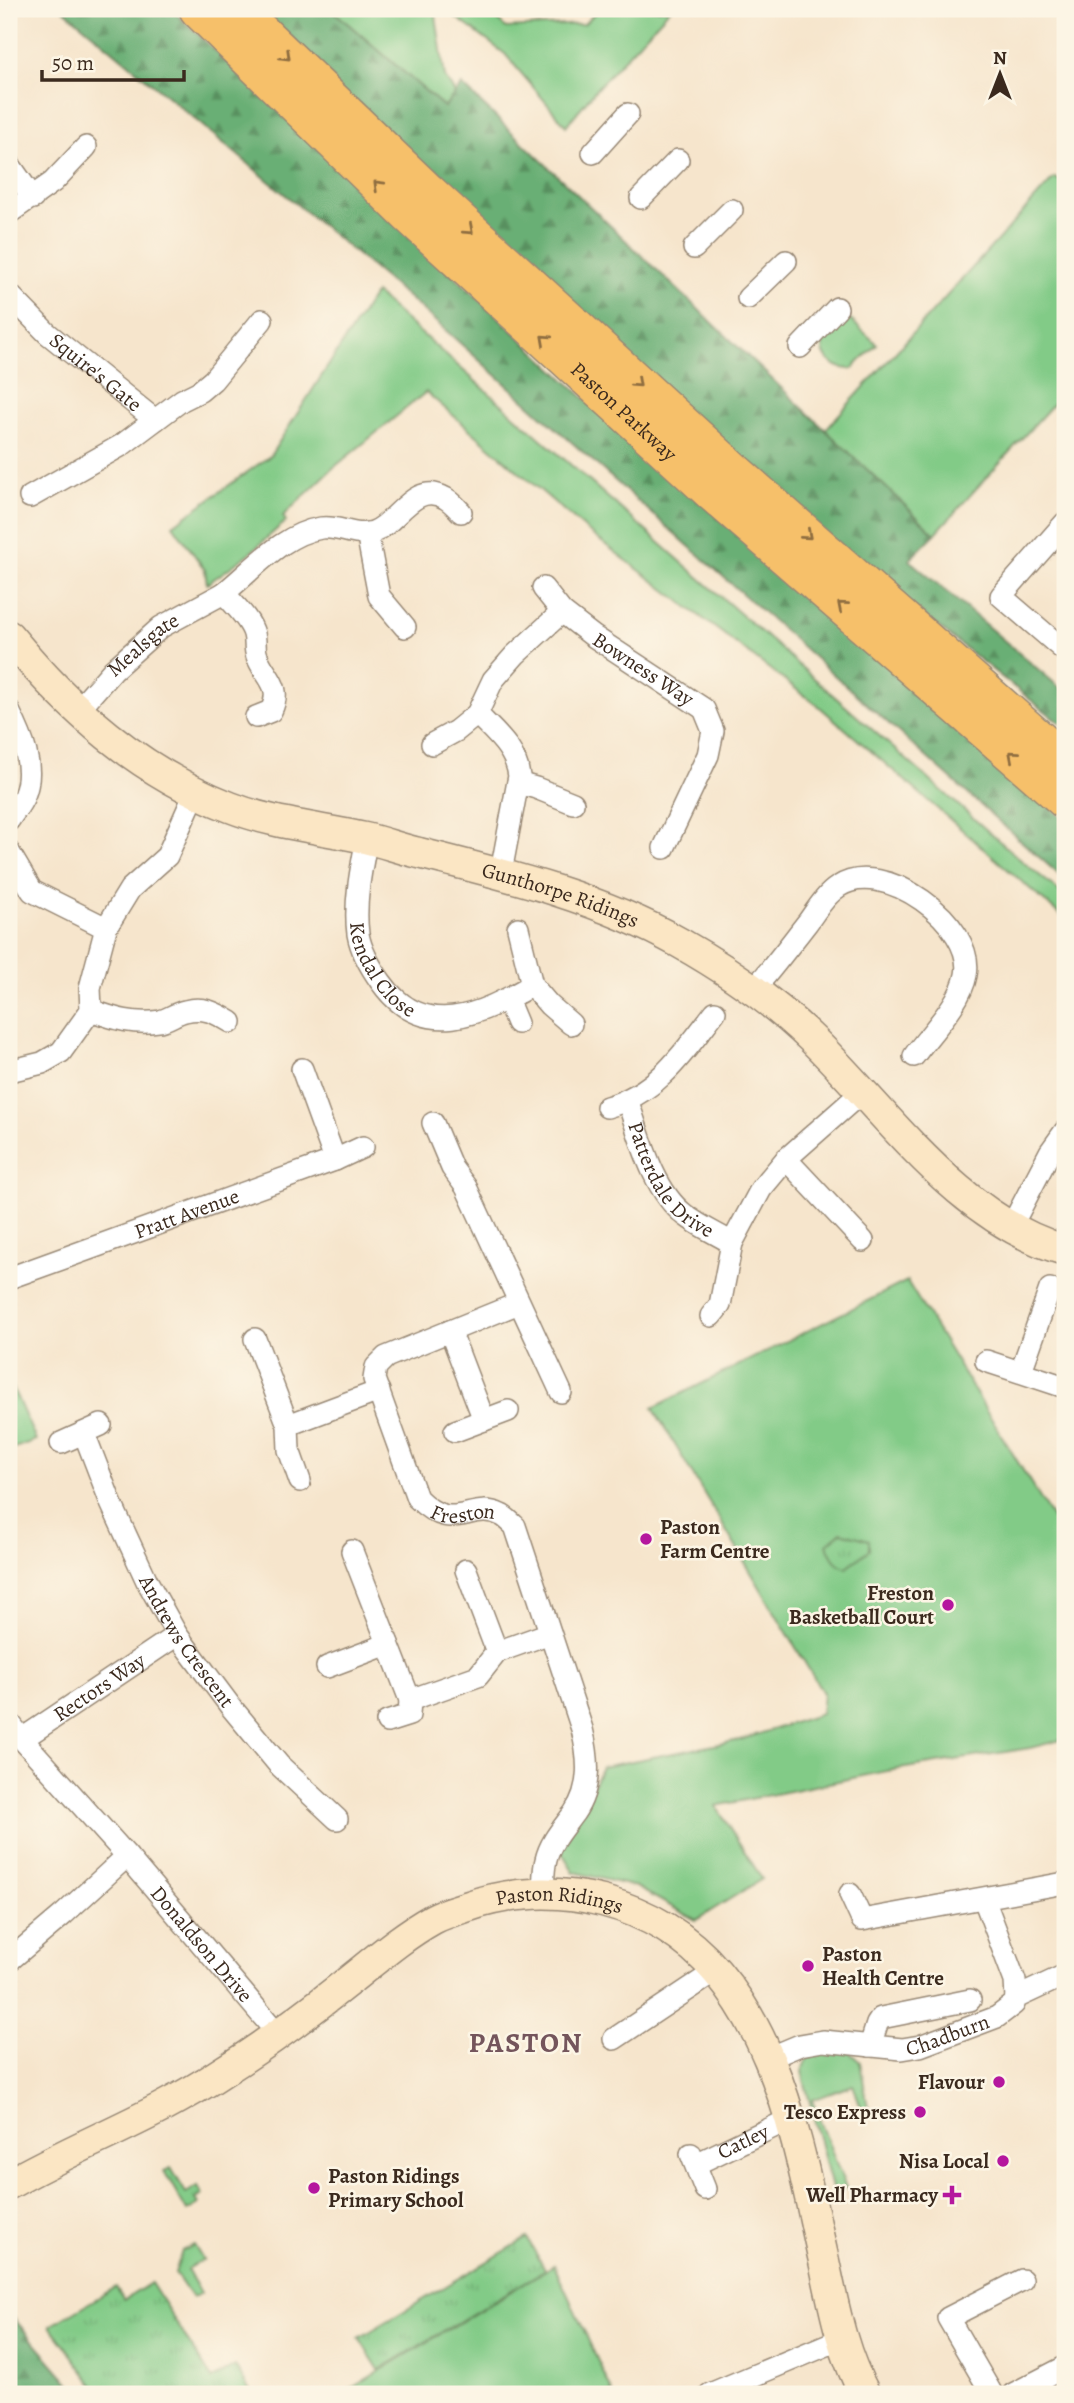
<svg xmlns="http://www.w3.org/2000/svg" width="1074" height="2403" viewBox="0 0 1074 2403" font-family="Alegreya,serif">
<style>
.grass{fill:#82cb87;stroke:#5e7a52;stroke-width:2}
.forest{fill:url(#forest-firs);stroke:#526c49;stroke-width:2}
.park{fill:url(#park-tufts);stroke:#5e7a52;stroke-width:2}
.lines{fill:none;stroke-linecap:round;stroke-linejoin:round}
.street-casing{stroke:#988875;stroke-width:24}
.secondary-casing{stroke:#988875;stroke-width:33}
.highway-casing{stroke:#988875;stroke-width:40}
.street{stroke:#fff;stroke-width:21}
.secondary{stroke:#fbe6c4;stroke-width:30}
.highway{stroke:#f6c06b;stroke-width:37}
.oneway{stroke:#8f6e41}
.poi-dot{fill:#b5179e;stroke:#fcf5e5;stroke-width:2.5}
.labels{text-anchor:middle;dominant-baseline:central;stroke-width:5;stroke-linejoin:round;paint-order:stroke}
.street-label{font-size:21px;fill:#3b2a1e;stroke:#fcf5e5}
.poi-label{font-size:21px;font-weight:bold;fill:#3b2a1e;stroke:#fcf5e5;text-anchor:end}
.district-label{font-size:28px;font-weight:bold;letter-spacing:2px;fill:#74555c;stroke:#fcf5e5}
</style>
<defs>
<pattern id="forest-firs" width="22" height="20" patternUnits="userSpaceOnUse" patternTransform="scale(1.75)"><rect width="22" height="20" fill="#69af74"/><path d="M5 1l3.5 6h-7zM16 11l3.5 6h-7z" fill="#588f5f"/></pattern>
<pattern id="park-tufts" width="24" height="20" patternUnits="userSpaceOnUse" patternTransform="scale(1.75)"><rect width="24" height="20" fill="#82cb87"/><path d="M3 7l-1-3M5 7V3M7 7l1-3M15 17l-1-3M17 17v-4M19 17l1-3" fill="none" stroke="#71ae74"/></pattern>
</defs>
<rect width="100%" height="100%" fill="#fcf5e5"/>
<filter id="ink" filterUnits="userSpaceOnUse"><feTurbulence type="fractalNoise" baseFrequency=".0143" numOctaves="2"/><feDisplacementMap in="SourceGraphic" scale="14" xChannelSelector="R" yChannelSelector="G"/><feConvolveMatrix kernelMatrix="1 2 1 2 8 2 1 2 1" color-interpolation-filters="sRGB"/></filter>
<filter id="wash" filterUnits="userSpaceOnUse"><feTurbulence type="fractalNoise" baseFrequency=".00686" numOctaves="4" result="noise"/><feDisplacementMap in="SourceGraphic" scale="28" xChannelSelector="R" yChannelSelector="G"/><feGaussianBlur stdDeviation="1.57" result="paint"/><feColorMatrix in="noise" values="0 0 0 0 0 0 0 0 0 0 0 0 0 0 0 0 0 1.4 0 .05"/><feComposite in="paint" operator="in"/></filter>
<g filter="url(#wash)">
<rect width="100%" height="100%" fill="#f6e5cc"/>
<!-- grass -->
<g class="grass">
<polygon points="331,9 435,9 445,77 456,95 444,108"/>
<polygon points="445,9 486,9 506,28 584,24 599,9 670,9 598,87 566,126 505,54"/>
<polygon points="1054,178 1065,182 1065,391 935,534 825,430"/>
<polygon points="375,293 1022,861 1065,896 1065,919 821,708 590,533 426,392 332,469 283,516 286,521 249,554 207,584 205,570 173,525 270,456"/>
<path d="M844,314l33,30 -25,25c-19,0 -35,-13 -27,-33 2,-8 14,-16 19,-22z"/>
<polygon points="907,1281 1065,1539 1065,1739 1030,1748 887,1771 716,1806 762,1879 696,1920 636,1887 574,1872 561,1851 602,1767 740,1740 821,1714 823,1693 653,1408"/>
<polygon points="9,1380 36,1440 9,1450"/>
<path d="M844,2047l16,15 9,51 -5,2 -11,-30 -41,15 34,88 -13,4 -31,-120c6,-25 20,-22 42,-25z"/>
<polygon points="554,2265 613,2394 342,2394"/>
</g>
<!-- forest -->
<g class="forest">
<polygon points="63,9 171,9 610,422 1065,820 1065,880 416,304"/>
<polygon points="249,9 331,9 444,107 462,85 935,534 909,560 1065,692 1065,727 818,532"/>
<polygon points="9,2313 79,2394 9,2394"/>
</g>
<!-- park -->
<g class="park">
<path d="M841,1532l28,8v10l-22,17c-11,-1 -17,-13 -20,-23z"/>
<polygon points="171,2168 186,2193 198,2186 203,2195 196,2199 199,2204 187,2211 164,2171"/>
<polygon points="527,2238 545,2270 379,2370 359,2338"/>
<polygon points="194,2245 203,2260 187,2270 201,2293 192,2298 175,2273 182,2251"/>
<polygon points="151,2283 212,2379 235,2366 252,2394 101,2394 50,2326 116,2287 124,2300"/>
</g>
</g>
<g filter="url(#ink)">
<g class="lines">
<defs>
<g id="street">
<polyline points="593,153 628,114"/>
<polyline points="9,164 33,198"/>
<polyline points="641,198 678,160"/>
<polyline points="9,213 53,182 86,147"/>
<polyline points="694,248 732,210"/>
<path id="s1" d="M9,294l38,39 108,87"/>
<polyline points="748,298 786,261"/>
<polyline points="800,347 837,308"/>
<polyline points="30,497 122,445 182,400 200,391 213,380 262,320"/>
<polyline points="1065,523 1001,596 1065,651"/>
<polyline points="367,533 379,596 405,627"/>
<path id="s2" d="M543,588l19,24 31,24 111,73 9,22 -5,24 -44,93"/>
<path d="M224,593c29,-23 58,-59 97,-65 18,-3 34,10 52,4 24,-8 41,-52 72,-34 6,3 11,9 16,14"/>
<path d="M9,711c13,26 27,56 15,85 -3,8 -10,16 -15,24"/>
<path id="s3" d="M77,711l36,-41 48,-43 63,-34c10,12 26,26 30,41 2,7 0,15 3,22 7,21 27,29 14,55l-15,6"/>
<path d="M477,714c18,19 39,35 42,62l-18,96"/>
<polyline points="432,744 456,731 477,714 493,680 515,655 562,612"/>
<polyline points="518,783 536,788 573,803"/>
<path id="s4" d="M367,838c-6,31 -13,65 -9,96 3,17 13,34 23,48 42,60 99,33 151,3"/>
<polyline points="9,852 32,891 106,928"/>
<polyline points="518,928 532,985 549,1005 571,1024"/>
<path d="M753,990c19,-21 36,-44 54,-67 9,-12 18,-28 31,-36 44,-31 138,37 128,88 -5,28 -36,58 -52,81"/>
<polyline points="507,999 517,1023"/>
<path d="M91,1010c23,9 44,15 69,11 9,-2 16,-8 25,-10 19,-5 31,2 46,11"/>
<polyline points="302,1069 335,1160"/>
<polyline points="9,1071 42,1063 61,1052 91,1010 90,988 106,928 130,889 167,856 196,791"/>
<path id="s5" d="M628,1102c12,35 25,89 57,113 14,11 32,19 47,28"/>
<path d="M607,1107c51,-14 77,-55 108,-95"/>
<polyline points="433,1123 452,1168 466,1187 561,1392"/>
<polyline points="786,1159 863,1241"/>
<polyline points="1011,1227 1050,1152 1065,1131"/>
<path id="s6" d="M9,1278l326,-118 28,-13"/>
<path id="s7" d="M519,1303l-133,54 -10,10 -2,12 43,119c37,38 53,2 84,17 5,2 10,8 14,11l67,203c7,29 10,58 -8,84 -11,15 -24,29 -28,47 -3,10 -2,22 -3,33"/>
<polyline points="711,1316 720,1305 732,1243 761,1189 786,1159 863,1091"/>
<polyline points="450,1331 484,1420"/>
<polyline points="255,1339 288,1425 289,1450 300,1481"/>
<polyline points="986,1361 1065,1387"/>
<polyline points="1021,1371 1050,1289"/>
<polyline points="288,1425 379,1391"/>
<polyline points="455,1431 508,1411"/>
<path id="s8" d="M84,1433l27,70 36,78 30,54 54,72 48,58 58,54"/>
<polyline points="61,1443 101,1425"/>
<polyline points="352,1551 410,1700 409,1715 387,1722"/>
<polyline points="466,1570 497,1652"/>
<polyline points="327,1667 388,1644"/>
<polyline points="410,1700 478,1676 497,1652 550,1633"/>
<path id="s9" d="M9,1722l13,17 105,117 150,177"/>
<path id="s10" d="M22,1739l155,-104"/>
<polyline points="850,1894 862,1920 1065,1883"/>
<polyline points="984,1899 1015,1981 1016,1998"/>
<polyline points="11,1959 64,1914 127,1856"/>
<polyline points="614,2039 716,1971"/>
<polyline points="870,2046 877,2024 881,2018 970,2000"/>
<path id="s11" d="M769,2058l31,-13 23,-4 79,8 18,-3 77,-29 17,-13 2,-6 49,-23"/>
<polyline points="691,2154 705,2189"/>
<path id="s12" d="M696,2164l94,-45"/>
<polyline points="710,2394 841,2339"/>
<polyline points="992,2394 948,2318 1022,2280"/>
<polyline points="1013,2394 1065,2367"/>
</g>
<g id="secondary">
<path id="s13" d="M9,636c62,75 129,135 221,171 43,17 90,21 135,31 18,4 36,11 54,15 88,22 182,45 261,90 46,26 94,59 132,96 75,73 148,182 253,211"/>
<path id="s14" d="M9,2184c70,-40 146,-67 213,-112 43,-27 85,-58 124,-89 28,-22 55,-46 87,-64 11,-6 24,-9 36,-13 86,-30 189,-5 248,66 22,26 39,56 52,87 27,64 40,135 55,202 10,46 18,92 41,133"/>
</g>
<g id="highway">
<path id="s15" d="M198,9l210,205 306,280 351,306"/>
<polyline points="237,9 427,191 734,471 1065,762"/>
</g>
</defs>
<!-- street casing -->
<use href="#street" class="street-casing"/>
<!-- secondary casing -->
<use href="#secondary" class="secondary-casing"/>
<!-- highway casing -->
<use href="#highway" class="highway-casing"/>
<!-- street -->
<use href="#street" class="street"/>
<!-- secondary -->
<use href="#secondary" class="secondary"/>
<!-- highway -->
<use href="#highway" class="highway"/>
</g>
<!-- one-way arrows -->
<defs><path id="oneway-chevron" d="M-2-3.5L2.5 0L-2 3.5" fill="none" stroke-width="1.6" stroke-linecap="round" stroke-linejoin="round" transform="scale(1.75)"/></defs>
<g class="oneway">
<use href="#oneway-chevron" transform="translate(286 56) rotate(44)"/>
<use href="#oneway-chevron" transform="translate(378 185) rotate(-136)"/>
<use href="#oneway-chevron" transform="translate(469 230) rotate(42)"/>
<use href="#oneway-chevron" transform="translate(545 339) rotate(-138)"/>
<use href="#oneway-chevron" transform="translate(637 383) rotate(42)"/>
<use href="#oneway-chevron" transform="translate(807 535) rotate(41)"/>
<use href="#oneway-chevron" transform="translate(842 606) rotate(-139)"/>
<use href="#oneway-chevron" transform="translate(1013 755) rotate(-139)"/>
</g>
</g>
<!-- markers -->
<g class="poi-dot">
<circle cx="646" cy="1539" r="7"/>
<circle cx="948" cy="1605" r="7"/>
<circle cx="808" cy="1966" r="7"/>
<circle cx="999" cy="2082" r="7"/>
<circle cx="920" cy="2112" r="7"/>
<circle cx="1003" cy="2161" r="7"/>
<circle cx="314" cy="2188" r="7"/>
<path d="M948.5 2184.5h7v7h7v7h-7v7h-7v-7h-7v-7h7z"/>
</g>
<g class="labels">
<!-- street labels -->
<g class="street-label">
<text stroke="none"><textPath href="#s1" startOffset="117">Squire's Gate</textPath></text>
<text stroke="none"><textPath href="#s15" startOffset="586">Paston Parkway</textPath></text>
<text stroke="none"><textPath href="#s3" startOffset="94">Mealsgate</textPath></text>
<text stroke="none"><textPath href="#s2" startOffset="130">Bowness Way</textPath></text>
<text stroke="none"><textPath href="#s13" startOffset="625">Gunthorpe Ridings</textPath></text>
<text stroke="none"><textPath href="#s4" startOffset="140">Kendal Close</textPath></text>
<text stroke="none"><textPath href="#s5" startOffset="91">Patterdale Drive</textPath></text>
<text stroke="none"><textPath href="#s6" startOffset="189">Pratt Avenue</textPath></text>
<text stroke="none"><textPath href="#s7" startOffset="348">Freston</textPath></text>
<text stroke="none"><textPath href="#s8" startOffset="233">Andrews Crescent</textPath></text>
<text stroke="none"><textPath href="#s10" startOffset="93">Rectors Way</textPath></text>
<text stroke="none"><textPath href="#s14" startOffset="632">Paston Ridings</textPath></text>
<text stroke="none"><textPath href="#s9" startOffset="294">Donaldson Drive</textPath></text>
<text stroke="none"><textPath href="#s11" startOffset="184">Chadburn</textPath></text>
<text stroke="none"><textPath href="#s12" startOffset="52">Catley</textPath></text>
</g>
<!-- poi labels -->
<g class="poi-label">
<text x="660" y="1527" text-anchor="start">Paston<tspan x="660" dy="24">Farm Centre</tspan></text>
<text x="934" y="1593">Freston<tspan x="934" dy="24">Basketball Court</tspan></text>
<text x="822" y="1954" text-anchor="start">Paston<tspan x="822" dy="24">Health Centre</tspan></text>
<text x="985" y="2082">Flavour</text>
<text x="906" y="2112">Tesco Express</text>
<text x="989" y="2161">Nisa Local</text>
<text x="328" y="2176" text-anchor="start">Paston Ridings<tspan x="328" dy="24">Primary School</tspan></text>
<text x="938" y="2195">Well Pharmacy</text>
</g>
<!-- district labels -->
<g class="district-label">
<text x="526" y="2043">PASTON</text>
</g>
</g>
<!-- margin -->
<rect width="1074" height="2403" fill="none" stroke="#fcf5e5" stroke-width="35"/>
<!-- north arrow -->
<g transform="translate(1000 74)" stroke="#fcf5e5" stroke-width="5" paint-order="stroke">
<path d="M0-5L12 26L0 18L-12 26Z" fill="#3b2a1e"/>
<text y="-10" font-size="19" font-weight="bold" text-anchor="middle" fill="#3b2a1e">N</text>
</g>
<!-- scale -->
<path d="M42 70v10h142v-10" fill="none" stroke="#3b2a1e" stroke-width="3.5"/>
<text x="52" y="70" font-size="21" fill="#3b2a1e" stroke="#fcf5e5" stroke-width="5" paint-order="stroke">50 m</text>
</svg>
